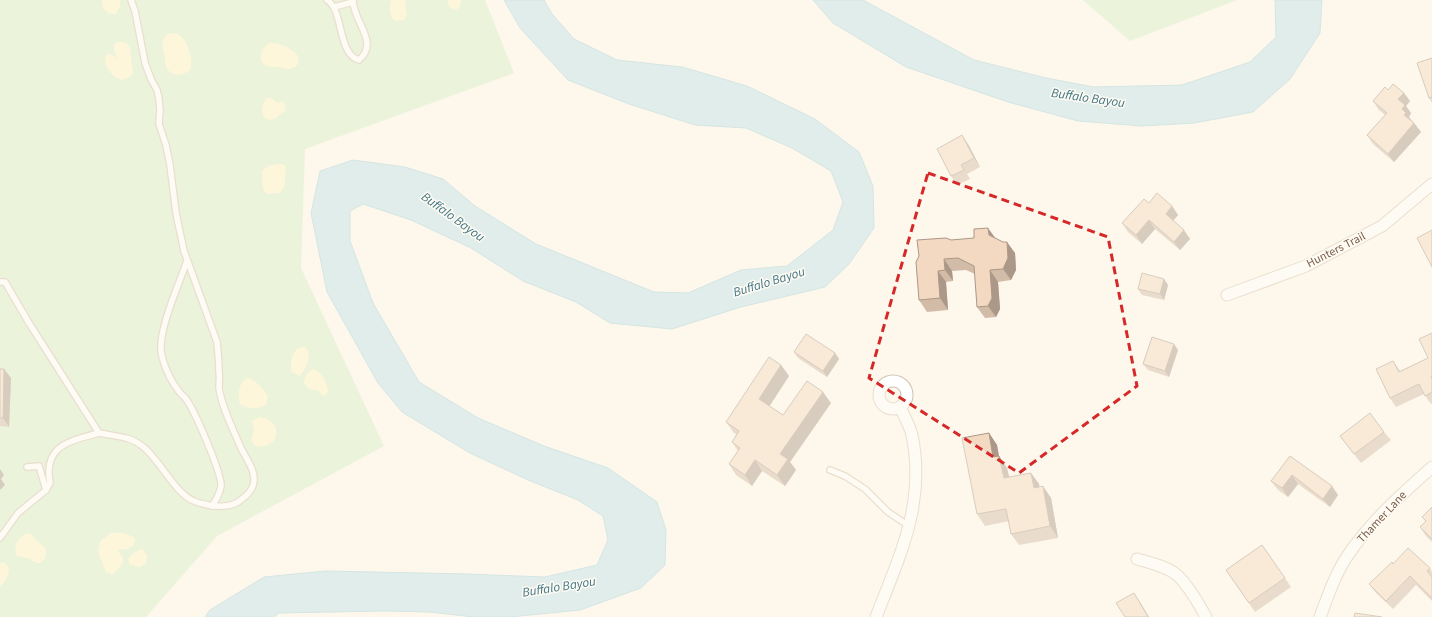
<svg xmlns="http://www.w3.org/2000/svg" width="1432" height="617" viewBox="0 0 1432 617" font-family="'Source Sans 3',sans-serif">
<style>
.green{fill:#d4edc8}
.sand{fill:#fdf4c6}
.water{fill:#bee0e9;stroke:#a4cfdb}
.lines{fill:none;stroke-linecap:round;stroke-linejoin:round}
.lane-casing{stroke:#d1c0af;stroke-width:8}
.street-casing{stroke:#d1c0af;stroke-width:13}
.lane{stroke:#fff;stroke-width:5.5}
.street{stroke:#fff;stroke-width:11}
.wall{fill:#d2bba7}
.shaded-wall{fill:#ab9888}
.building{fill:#f4d9c2;stroke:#ab9888}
.marked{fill:none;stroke:#d62828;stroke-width:3;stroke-dasharray:8 5;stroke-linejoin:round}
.labels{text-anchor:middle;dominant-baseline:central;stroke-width:3;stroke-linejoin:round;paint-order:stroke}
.street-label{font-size:12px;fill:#7b604c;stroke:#fffbf3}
.water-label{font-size:13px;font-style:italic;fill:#417787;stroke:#fffbf3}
</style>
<rect width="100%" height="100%" fill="#fdf8eb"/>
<!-- green -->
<g class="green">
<polygon points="0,0 485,0 514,73 305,149 301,268 384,446 217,536 146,617 0,617"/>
<polygon points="1083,0 1237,0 1130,41"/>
</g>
<!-- sand -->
<g class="sand">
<path d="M102,0h18v7l-4,7c-9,1 -15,-5 -14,-14z"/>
<path d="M391,0h14l2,15 -3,5 -8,1c-7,-5 -7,-13 -5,-21z"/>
<path d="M447,0h14c0,5 -2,10 -7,10l-5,-4z"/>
<path d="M172,33c14,-1 23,27 18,37 -8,6 -20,8 -24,-4 -1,-3 -1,-6 -1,-9 -2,-6 -4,-13 -1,-19 2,-3 4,-4 8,-5z"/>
<path d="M117,42h5l5,1c5,7 3,7 4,15 0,10 8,18 -9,22 -10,-3 -24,-18 -13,-27l8,5 -3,-8v-5z"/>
<path d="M269,43c12,0 21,4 29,13v8c-7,8 -12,4 -21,3 -3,-1 -6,1 -9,-1 -12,-4 -7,-18 1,-23z"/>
<path d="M267,98h4l7,5 5,-2 1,2c4,8 1,9 -5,12 -3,2 -2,3 -5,4 -13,4 -15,-12 -7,-21z"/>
<polygon points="277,164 282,164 286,166 285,184 283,190 279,193 267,194 263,189 262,171 268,166"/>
<path d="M302,347h3c8,9 1,23 -6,29l-7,-4c-3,-10 0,-22 10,-25z"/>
<path d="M313,369c9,2 13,13 15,21l-2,5h-4l-4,-5 -9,-1 -5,-6c0,-5 4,-12 9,-14z"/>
<path d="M247,378c9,2 16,10 21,18l-2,9c-9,4 -18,5 -26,-1 -3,-8 -1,-22 7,-26z"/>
<path d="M259,417c23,3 24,29 -1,30l-5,-3 -2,-5 3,-7 -2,-11z"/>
<path d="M29,533c5,2 5,6 9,9 7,6 10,6 7,17l-5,4c-6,0 -6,-2 -10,-4 -4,-2 -9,-1 -14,-4 -2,-11 2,-19 13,-22z"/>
<path d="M111,533c9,-1 17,0 24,5 0,12 -8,11 -17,12 1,3 4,5 5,8 1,7 -6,13 -11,16l-6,-2 -8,-20 2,-11z"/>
<path d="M142,549l5,6 -1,8 -6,4 -10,-2 -2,-6c4,-6 8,-8 14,-10z"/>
<path d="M0,562c15,1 8,19 0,24z"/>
</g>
<!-- water -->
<g class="water">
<polygon points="504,0 544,0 552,14 574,39 617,60 682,67 747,86 815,119 859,152 873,186 874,228 849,264 825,287 741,307 672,329 610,323 576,302 523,281 471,248 411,220 363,204 350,211 350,241 373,303 419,382 478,418 544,446 608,468 657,502 666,530 665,565 641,588 580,610 510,617 474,617 429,612 384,611 279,613 274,617 205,617 210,610 264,577 325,571 468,574 545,577 597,565 608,540 603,516 578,500 528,480 470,453 402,412 378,383 327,292 311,213 320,171 353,160 405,167 443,179 475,206 536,244 654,292 688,293 741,270 787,266 833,230 843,202 831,171 792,148 746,128 695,125 629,104 568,80 520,28"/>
<polygon points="813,0 863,0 974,60 1046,78 1094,87 1182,85 1250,62 1276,37 1275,0 1322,0 1320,33 1290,79 1253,112 1194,123 1142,126 1078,121 1008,102 906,67 833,23"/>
</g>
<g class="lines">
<defs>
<g id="lane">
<path d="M327,0c17,10 10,54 32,60 21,-18 -6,-38 -6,-60"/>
<polyline points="334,7 353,2"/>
<path d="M187,261c-8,23 -28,67 -26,90 2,13 9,29 17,39 2,4 6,6 8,9 9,12 36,75 35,87 -1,7 -5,14 -9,20"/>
<path d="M0,282h5l24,41 70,110c14,3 31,3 43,13 17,12 33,48 52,55 4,2 10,3 14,4 10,2 21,2 30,-3 7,-5 15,-11 16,-21 1,-11 -8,-23 -13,-33 -8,-19 -19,-40 -22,-60 0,-5 1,-11 0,-16 0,-10 -1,-20 -2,-30l-33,-91 -8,-38 -6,-48 -4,-20 -7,-21 1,-14 -1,-11 -2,-9 -6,-11 -6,-16 -10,-52 -4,-11"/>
<polyline points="27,467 39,466 46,490"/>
<polyline points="830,470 845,476 865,489 888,512 909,526"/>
<path d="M0,538l18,-25 28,-23 4,-7c-7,-38 20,-42 49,-50"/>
</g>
<g id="street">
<polyline points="1227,295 1306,266 1382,226 1432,184"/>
<circle cx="893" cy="395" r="14"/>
<path d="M1137,559c13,4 29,7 40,16 10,9 23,31 29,42"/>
<path d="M876,617c24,-62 50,-114 36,-182 -2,-9 -8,-19 -12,-28"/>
<path d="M1320,617c8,-21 15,-43 28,-62 23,-34 54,-61 84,-88"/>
</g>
</defs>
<!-- lane casing -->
<use href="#lane" class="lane-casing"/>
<!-- street casing -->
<use href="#street" class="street-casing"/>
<!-- lane -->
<use href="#lane" class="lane"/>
<!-- street -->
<use href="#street" class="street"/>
</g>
<!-- wall -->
<g class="wall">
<polygon points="1432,58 1432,103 1429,98"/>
<polygon points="1388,90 1404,93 1410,101 1406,106 1411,113 1409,117 1421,132 1394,162 1373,144 1367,135 1385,115 1379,110 1373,101"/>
<polygon points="968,144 980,167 967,174 970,179 957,185 951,176"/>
<polygon points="1149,203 1172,206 1178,215 1173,221 1190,239 1180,250 1155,229 1142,244 1128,232 1122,223"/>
<polygon points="996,239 1015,253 1016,270 1011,280 998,282 1000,309 996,317 985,318 977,307 975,274 966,270 952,271 953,281 946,282 948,310 927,312 919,300 951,240"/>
<polygon points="1168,285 1164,300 1142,295 1138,289"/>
<polygon points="1432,333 1432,404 1431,404 1424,394 1396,407 1390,398 1399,370 1400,371 1428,358"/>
<polygon points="1178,350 1169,377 1148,370 1143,364"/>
<polygon points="794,352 835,353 839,359 827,377 798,358"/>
<polygon points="781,365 789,376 769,406 783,415 831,403 790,462 796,470 785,486 762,471 752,486 736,475 729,464 738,451 732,442 737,435 734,433 726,422"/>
<polygon points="0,369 11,378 9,427 0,426"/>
<polygon points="1384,432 1391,440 1361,463 1340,436"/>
<polygon points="989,433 997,445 999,456 1007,468 1009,477 1031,473 1039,484 1039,487 1051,498 1058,538 1019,545 1011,534 1009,521 985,526 977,514"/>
<polygon points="1290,456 1338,495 1330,507 1298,484 1288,497 1278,490 1271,481"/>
<polygon points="1432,507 1432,542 1426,536 1420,527 1426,522 1422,517"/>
<polygon points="1262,545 1291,587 1255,612 1226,570"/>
<polygon points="1393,564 1430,568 1432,572 1432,601 1416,585 1393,609 1376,593 1369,584"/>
</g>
<!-- shaded-wall -->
<g class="shaded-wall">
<polygon points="1404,93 1410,101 1406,106 1411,113 1409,117 1412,122 1404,115 1402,109 1398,99"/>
<polygon points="1414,123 1421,132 1394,162 1388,154"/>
<polygon points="962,135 968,144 980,167 974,158"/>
<polygon points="1172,206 1178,215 1172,222 1166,214"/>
<polygon points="1149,220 1155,229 1142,244 1136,235"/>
<polygon points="988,228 996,239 989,235"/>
<polygon points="1184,230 1190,239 1180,250 1174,242"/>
<polygon points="1007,242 1015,253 1016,270 1011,280 1003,269"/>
<polygon points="944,259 952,271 953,281 945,270"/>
<polygon points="990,270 998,282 1000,309 996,317 988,306"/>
<polygon points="938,271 946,282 948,310 940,298"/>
<polygon points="1164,279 1168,285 1164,300 1160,294"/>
<polygon points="1174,344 1178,350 1169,377 1165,371"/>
<polygon points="835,353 839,359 827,377 823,371"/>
<polygon points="1393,361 1399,370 1405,381 1399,372"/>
<polygon points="781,365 789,376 767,410 759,399"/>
<polygon points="4,369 11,378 9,427 3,418"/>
<polygon points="823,392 831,403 790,462 796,470 785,486 777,475 780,454"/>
<polygon points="989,433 997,445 1001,469 993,457"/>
<polygon points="999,456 1007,468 1012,489 1004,478"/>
<polygon points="755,460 762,471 752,486 745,475"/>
<polygon points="0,469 4,475 1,479 5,485 0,490"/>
<polygon points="1031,473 1039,484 1042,499 1034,488"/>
<polygon points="1292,475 1298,484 1288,497 1282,488"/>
<polygon points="1043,486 1051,498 1058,538 1050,526"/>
<polygon points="1332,486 1338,495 1330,507 1323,499"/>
<polygon points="1134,593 1140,602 1149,617 1148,617"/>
</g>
<!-- building -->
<g class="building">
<polygon points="1432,58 1432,97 1429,98 1417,63"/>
<polygon points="1393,84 1404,93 1398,99 1405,105 1402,109 1406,113 1404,115 1414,123 1388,154 1367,135 1387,113 1373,101 1385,87 1388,90"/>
<polygon points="962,135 974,158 961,165 964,170 951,176 937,149"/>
<polygon points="1157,193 1172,206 1166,214 1184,230 1174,242 1149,220 1136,235 1122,223 1144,199 1149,203"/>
<polygon points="988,228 989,235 1003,242 1007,242 1008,258 1003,269 990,270 992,298 988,306 977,307 974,266 958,258 944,259 945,270 938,271 940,298 919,300 916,262 919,256 917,240 946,238 951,240 974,238 974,229"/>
<polygon points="1432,230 1432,267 1417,238"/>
<polygon points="1142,273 1164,279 1160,294 1138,289"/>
<polygon points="1432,333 1432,376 1431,377 1432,379 1432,392 1425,396 1419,384 1390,398 1376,369 1393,361 1399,372 1428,358 1419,339"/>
<polygon points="806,334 835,353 823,371 794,352"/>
<polygon points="1152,337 1174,344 1165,371 1143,364"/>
<polygon points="769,357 781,365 759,399 783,415 807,381 823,392 780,454 788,459 777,475 755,460 745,475 729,464 740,448 732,442 739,431 726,422"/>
<polygon points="0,369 4,369 3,418 0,418"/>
<polygon points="1370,413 1384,432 1354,454 1340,436"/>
<polygon points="989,433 993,457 999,456 1004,478 1031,473 1034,488 1043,486 1050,526 1011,534 1006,509 977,514 962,438"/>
<polygon points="1290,456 1332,486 1323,499 1292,475 1282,488 1271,481"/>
<polygon points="1432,507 1432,539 1420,527 1426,521 1422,517"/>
<polygon points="1262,545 1285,578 1249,603 1226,570"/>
<polygon points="1408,548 1430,568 1427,571 1432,577 1432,598 1410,576 1386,601 1369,584 1392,562 1393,564"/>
<polygon points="1134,593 1148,617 1125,617 1116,603"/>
<polygon points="1355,613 1382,617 1354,617"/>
</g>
<!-- marked area -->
<path d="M0 0H1432V617H0ZM928,173l180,64 29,149 -118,87 -150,-95z" fill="#fdf8eb" fill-opacity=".55" fill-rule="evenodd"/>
<path class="marked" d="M928,173l180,64 29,149 -118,87 -150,-95z"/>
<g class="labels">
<!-- street labels -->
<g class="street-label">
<text transform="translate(1336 250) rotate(-27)">Hunters Trail</text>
<text transform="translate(1382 517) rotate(-47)">Thamer Lane</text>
</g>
<!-- water labels -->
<g class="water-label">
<text transform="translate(1088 98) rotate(8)">Buffalo Bayou</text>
<text transform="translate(453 217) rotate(36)">Buffalo Bayou</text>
<text transform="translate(769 282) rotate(-17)">Buffalo Bayou</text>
<text transform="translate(559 587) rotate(-9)">Buffalo Bayou</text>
</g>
</g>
</svg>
